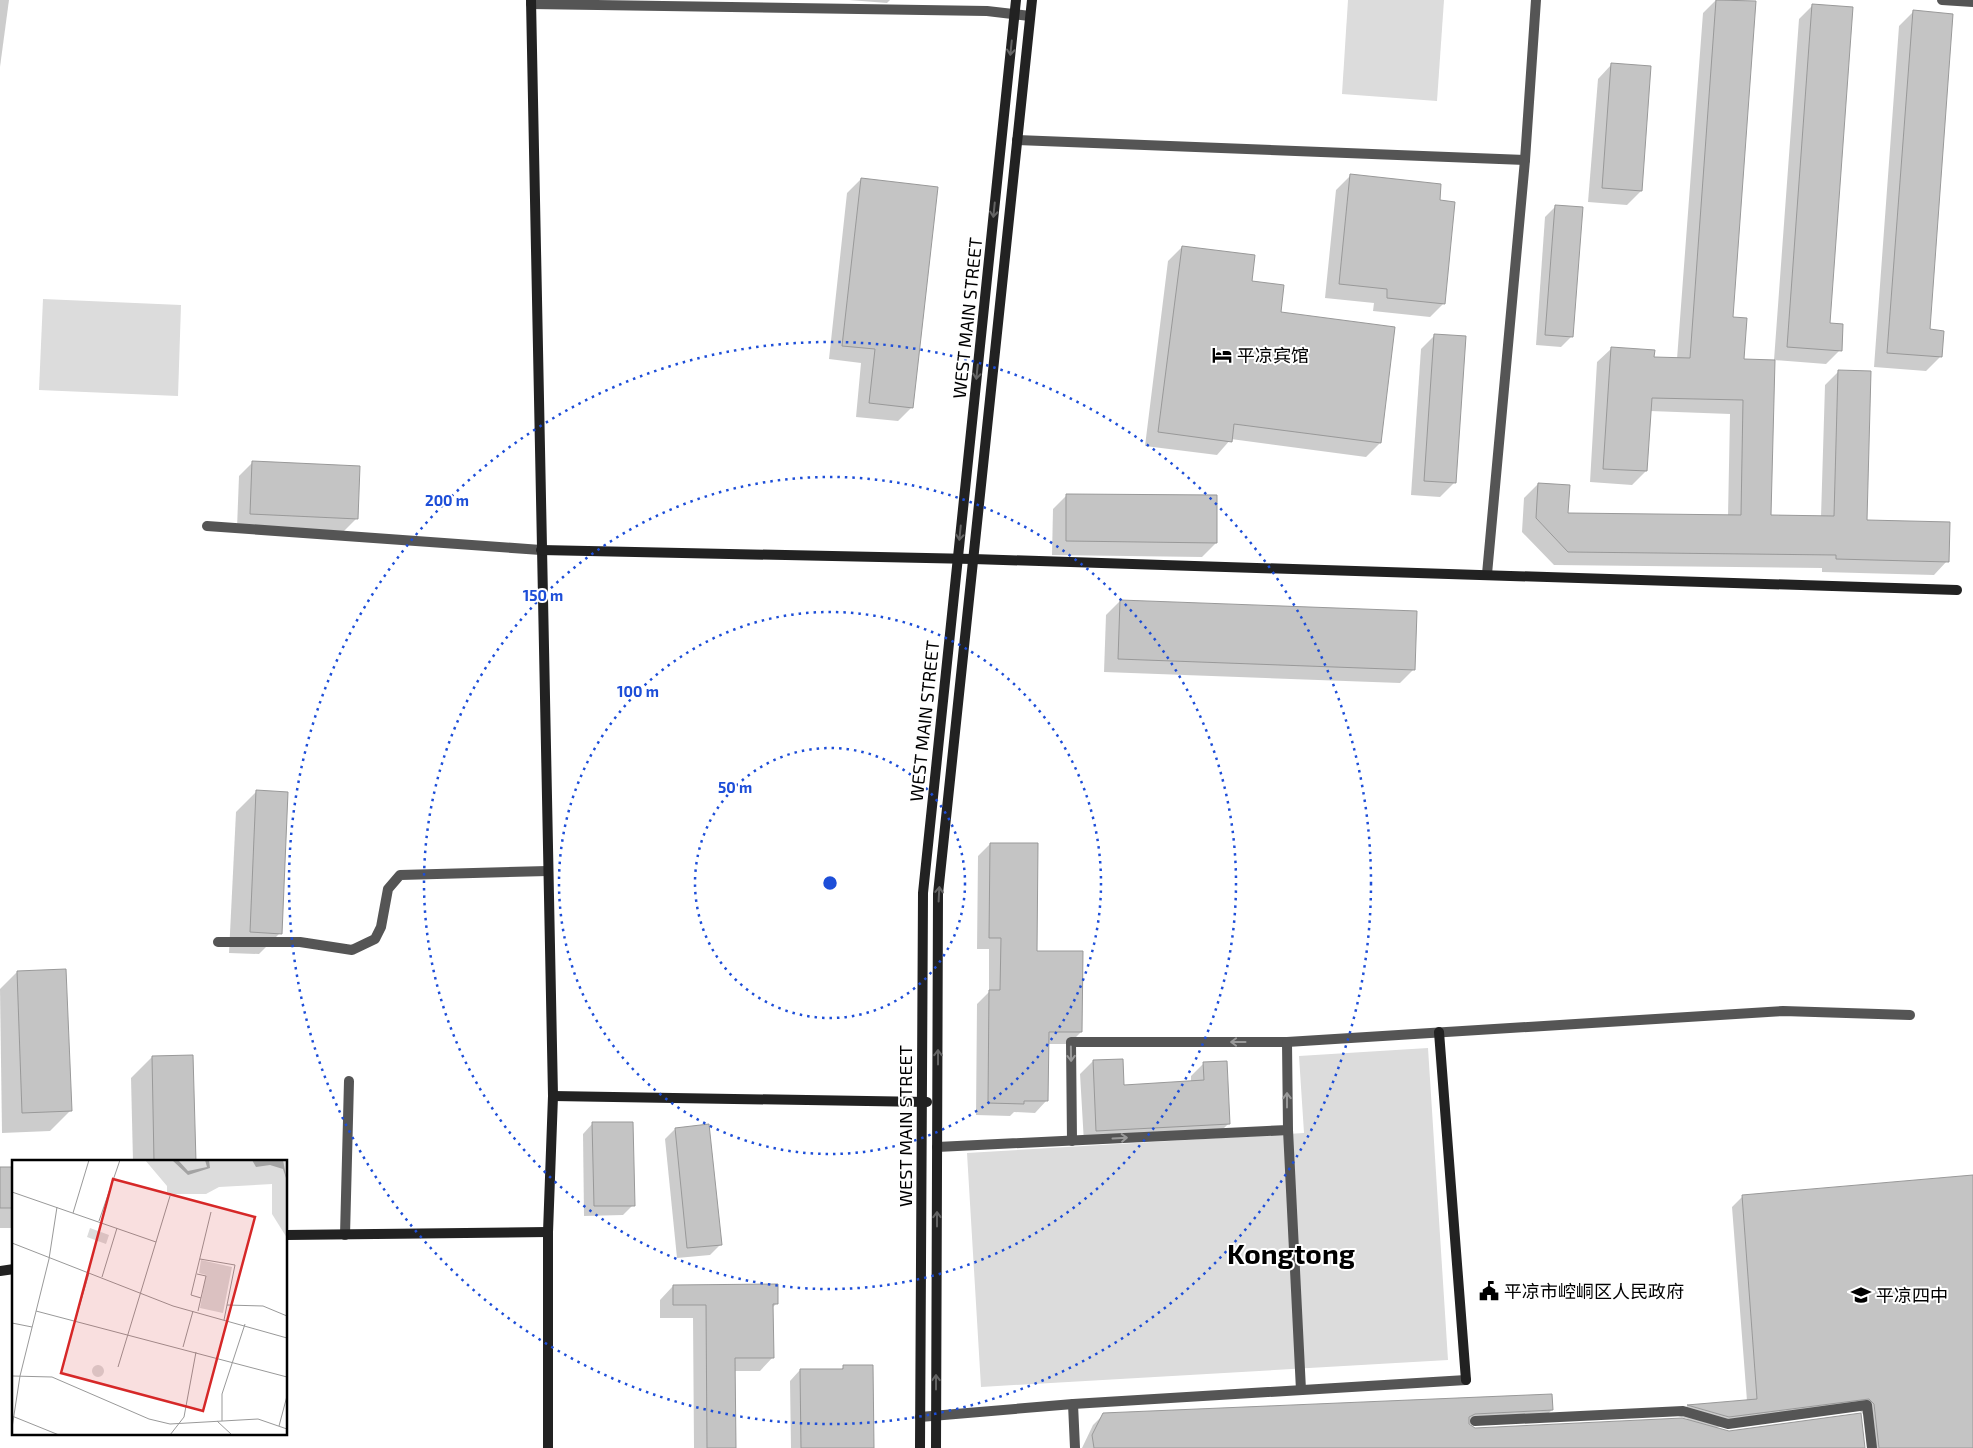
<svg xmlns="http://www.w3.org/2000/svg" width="1973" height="1448" viewBox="0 0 1973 1448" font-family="'Exo 2','Noto Sans SC',sans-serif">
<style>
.green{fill:#dcdcdc}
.shadow{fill:#0003}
.building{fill:#c4c4c4;stroke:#999}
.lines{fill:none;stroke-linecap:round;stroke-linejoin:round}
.lane{stroke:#555;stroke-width:10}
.street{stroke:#555;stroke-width:10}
.secondary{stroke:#222;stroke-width:10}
.oneway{stroke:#646464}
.oneway2{stroke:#999}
.ring{fill:none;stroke:#1d4ed8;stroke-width:2.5;stroke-dasharray:2.5 5}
.labels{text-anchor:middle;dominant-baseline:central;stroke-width:4;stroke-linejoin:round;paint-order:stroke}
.street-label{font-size:18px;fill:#000;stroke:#fff}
.poi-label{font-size:18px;fill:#000;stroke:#fff;text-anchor:start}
.town-label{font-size:28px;font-weight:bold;fill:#000;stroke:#fff}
.inset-road{fill:none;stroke:#999;stroke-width:1}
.view{fill:#d62828;fill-opacity:0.15;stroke:#d62828;stroke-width:2.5}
.inset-edge{fill:none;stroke:#000;stroke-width:2.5}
.centre{fill:#1d4ed8;stroke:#fff;stroke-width:2.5}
.ring-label{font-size:15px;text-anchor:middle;font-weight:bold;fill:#1d4ed8;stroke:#fff;stroke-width:4;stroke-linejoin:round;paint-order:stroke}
</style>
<rect width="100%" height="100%" fill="#fff"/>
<!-- green -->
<g class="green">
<polygon points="1348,0 1444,0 1437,101 1342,94"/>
<polygon points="43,299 181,305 178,396 39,390"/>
<polygon points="1428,1048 1448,1360 981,1387 967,1153 1304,1133 1299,1056"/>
</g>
<!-- shadow -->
<g class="shadow">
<polygon points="0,0 9,0 0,67"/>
<polygon points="849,0 890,0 887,3"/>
<polygon points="1716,0 1755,3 1732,318 1743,361 1770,517 1821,517 1825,385 1838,372 1866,521 1947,561 1934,575 1822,572 1822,568 1554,565 1522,532 1524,498 1538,484 1567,514 1728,516 1730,414 1650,411 1646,471 1632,485 1590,482 1597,362 1611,349 1653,358 1677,359 1703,13"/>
<polygon points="1813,5 1828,324 1840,350 1826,364 1774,360 1799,19"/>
<polygon points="1913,12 1928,330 1940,357 1926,371 1874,367 1899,26"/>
<polygon points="1612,64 1641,191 1627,205 1588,202 1598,79"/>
<polygon points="1350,176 1438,202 1444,303 1430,317 1373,311 1374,303 1325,298 1336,190"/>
<polygon points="861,179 912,407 898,421 856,417 861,363 829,359 847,193"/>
<polygon points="1555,207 1572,336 1561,347 1536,345 1545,217"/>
<polygon points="1182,247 1251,282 1279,313 1380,443 1366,457 1231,439 1217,455 1145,446 1168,261"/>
<polygon points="1435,335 1454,483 1440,497 1411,495 1421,349"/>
<polygon points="253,462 356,519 342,533 237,528 239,476"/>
<polygon points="1067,495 1216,543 1202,557 1052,555 1053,509"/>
<polygon points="1120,601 1414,669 1400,683 1104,672 1106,615"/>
<polygon points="257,791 280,933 259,954 229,953 236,812"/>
<polygon points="990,844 1036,952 1081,1032 1069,1044 1048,1044 1047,1100 1035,1113 1014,1112 1010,1116 976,1115 977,1004 989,992 989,949 977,949 978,856"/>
<polygon points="17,972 71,1110 50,1131 2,1133 0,989"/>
<polygon points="152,1057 194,1162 133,1162 131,1078"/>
<polygon points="1093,1061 1123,1086 1191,1082 1191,1076 1204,1063 1229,1123 1216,1136 1084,1143 1080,1074"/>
<polygon points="593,1123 633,1205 623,1215 584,1216 583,1134"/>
<polygon points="675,1129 721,1244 710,1255 677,1258 665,1139"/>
<rect x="0" y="1168" width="14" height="60"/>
<polygon points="1973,1176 1973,1448 1868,1448 1864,1415 1858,1409 1712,1428 1728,1432 1864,1448 1082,1448 1093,1425 1104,1414 1552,1410 1541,1420 1466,1424 1475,1429 1688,1419 1678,1416 1687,1406 1747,1401 1732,1207 1742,1197"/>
<polygon points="673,1286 777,1303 772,1308 773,1357 760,1371 734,1371 735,1448 694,1448 693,1318 660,1318 660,1300"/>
<polygon points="844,1367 873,1448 791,1448 790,1381 800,1370 840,1370"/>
</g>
<!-- building -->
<g class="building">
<polygon points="1716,0 1756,1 1733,317 1747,318 1744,359 1775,360 1771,515 1834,516 1838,370 1871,371 1867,520 1950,522 1949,562 1836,559 1836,555 1568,552 1536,518 1538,483 1570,485 1568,513 1741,515 1743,400 1652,398 1647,471 1603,469 1611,347 1655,350 1654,357 1690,358"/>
<polygon points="1812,4 1853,7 1830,323 1843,324 1842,351 1787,347"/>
<polygon points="1913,10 1953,14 1930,329 1944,331 1942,357 1887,353"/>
<polygon points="1611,63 1651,66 1642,191 1602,188"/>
<polygon points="1350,174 1441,184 1440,200 1455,202 1445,304 1387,298 1387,289 1339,284"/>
<polygon points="861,178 938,187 913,408 869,403 875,349 842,346"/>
<polygon points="1555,205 1583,207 1573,337 1545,335"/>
<polygon points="1182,246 1255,255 1252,281 1284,285 1281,312 1395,327 1381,443 1234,424 1232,442 1158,432"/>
<polygon points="1434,334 1466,336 1456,483 1424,481"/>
<polygon points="252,461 360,466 358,519 250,514"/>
<polygon points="1066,494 1217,495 1217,543 1066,541"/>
<polygon points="1120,600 1417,611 1415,670 1118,659"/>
<polygon points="256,790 288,792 282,934 250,932"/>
<polygon points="990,843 1038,843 1037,951 1083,951 1082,1032 1049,1032 1048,1101 1024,1101 1024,1104 988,1103 989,990 1000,990 1001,938 989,938"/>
<polygon points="66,969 72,1111 22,1113 17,971"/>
<polygon points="193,1055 196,1162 154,1162 152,1056"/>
<polygon points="1123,1059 1124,1085 1204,1080 1203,1062 1227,1061 1230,1124 1096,1131 1093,1060"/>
<polygon points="592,1122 633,1122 635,1206 594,1206"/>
<polygon points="709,1124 722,1245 687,1248 675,1128"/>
<rect x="0" y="1167" width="14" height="41"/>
<polygon points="1973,1175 1973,1448 1879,1448 1874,1404 1869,1399 1729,1417 1687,1405 1757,1399 1742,1195"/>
<polygon points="778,1284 778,1304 773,1304 774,1358 735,1358 736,1448 707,1448 706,1305 673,1305 673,1285"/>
<polygon points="843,1365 873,1365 874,1448 801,1448 800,1369 843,1369"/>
<polygon points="1552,1394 1553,1410 1475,1414 1469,1417 1469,1424 1475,1428 1682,1418 1729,1431 1861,1413 1865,1448 1094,1448 1092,1435 1103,1413"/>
</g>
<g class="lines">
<!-- lane -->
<g class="lane">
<polyline points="218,942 300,942 352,950 375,939 381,927 388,889 400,875 548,871"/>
<polyline points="345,1235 349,1081"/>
<polyline points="1475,1421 1683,1411 1728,1424 1867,1405 1872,1448"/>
</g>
<!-- street -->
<g class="street">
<polyline points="1942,0 1973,2"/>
<polyline points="531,4 987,11 1030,16"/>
<polyline points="1017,140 1525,160"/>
<polyline points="207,526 541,550"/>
<polyline points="1487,574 1525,160 1536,0"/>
<polyline points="1288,1130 1301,1390"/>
<polyline points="1072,1141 1071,1042 1287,1042 1783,1011 1910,1015"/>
<polyline points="937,1147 1288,1130 1287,1042"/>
<polyline points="1073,1404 1075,1448"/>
<polyline points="920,1417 1073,1404 1466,1380"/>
</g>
<!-- secondary -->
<g class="secondary">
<polyline points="531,0 553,1096 548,1232 548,1448"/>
<polyline points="541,550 973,559 1957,590"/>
<polyline points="1439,1032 1466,1380"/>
<polyline points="553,1096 927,1102"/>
<polyline points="286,1235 548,1232"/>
<polyline points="0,1271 14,1269"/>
<polyline points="920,1448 923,893 1016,0"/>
<polyline points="936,1448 938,894 1032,0"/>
</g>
</g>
<!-- one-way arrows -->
<defs><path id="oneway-shaft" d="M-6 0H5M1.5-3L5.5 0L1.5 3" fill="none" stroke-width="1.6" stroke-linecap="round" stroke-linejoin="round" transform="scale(1.25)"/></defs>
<g class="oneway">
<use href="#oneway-shaft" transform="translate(1011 48) rotate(96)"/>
<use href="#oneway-shaft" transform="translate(994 210) rotate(96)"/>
<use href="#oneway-shaft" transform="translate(977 372) rotate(96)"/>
<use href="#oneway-shaft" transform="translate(960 533) rotate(96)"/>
<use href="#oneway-shaft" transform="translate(939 894) rotate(-87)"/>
<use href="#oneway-shaft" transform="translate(938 1057) rotate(-90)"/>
<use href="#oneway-shaft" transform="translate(937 1219) rotate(-90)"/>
<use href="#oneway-shaft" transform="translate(936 1382) rotate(-90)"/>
</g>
<g class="oneway2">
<use href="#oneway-shaft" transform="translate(1238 1042) rotate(180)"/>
<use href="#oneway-shaft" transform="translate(1071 1054) rotate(89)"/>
<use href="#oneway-shaft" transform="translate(1287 1100) rotate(-90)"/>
<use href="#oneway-shaft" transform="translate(1120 1138) rotate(-3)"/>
</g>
<!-- distance rings -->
<g class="ring">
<circle cx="830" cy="883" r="135"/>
<circle cx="830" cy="883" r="271"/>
<circle cx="830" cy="883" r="406"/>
<circle cx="830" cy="883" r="541"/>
</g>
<!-- icons -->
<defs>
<symbol id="hotel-bare" viewBox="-9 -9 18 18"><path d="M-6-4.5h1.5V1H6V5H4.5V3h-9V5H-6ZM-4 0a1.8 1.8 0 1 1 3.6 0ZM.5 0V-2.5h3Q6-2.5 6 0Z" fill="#000" stroke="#fff" stroke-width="2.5" paint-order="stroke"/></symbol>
<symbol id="civic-bare" viewBox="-9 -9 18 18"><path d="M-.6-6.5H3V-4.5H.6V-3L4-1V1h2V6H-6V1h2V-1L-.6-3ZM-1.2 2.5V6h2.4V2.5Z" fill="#000" stroke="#fff" stroke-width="2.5" paint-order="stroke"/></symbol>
<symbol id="school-bare" viewBox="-9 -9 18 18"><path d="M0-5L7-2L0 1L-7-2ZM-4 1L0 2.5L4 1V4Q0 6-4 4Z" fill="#000" stroke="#fff" stroke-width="2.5" paint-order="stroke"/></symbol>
</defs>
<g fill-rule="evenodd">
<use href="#hotel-bare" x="1208" y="341" width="28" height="28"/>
<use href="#civic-bare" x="1475" y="1277" width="28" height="28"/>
<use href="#school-bare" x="1847" y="1281" width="28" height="28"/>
</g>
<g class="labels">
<!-- street labels -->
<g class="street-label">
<text transform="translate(967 318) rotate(-84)">WEST MAIN STREET</text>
<text transform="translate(924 721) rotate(-84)">WEST MAIN STREET</text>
<text transform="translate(905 1126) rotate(-90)">WEST MAIN STREET</text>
</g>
<!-- poi labels -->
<g class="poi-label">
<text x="1237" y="355">平凉宾馆</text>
<text x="1504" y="1291">平凉市崆峒区人民政府</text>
<text x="1876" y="1295">平凉四中</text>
</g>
<!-- town labels -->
<g class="town-label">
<text x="1291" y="1253">Kongtong</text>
</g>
</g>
<!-- overview -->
<g transform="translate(12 1160)">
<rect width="275" height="275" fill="#fff"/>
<path d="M133,0h142v78l-15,-24v-30l-53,3 -13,7h-32l-7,-2v-6zM78,68l19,7 -3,9 -19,-7zM189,100l31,7 -9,46 -23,-5 6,-33 -7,-2zM80 211a6 6 0 1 1 12 0a6 6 0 1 1-12 0Z" fill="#dcdcdc"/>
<path d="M160,0h6l10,11 19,-4 -2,-7h4l1,8 -22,7zM240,0h31l4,21 -4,-12 -13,-4 -14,2z" fill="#a3a3a3"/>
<path class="inset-road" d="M0,32l144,50M61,53l16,-53M87,61l21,-61M0,83l161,63 114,32M188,99l35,6 -11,55M185,114l9,2 -8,35M90,117l15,-49M189,138l-10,-3 20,-83M215,145l36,1 24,10M24,151l251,66M63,161l14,-48M0,163l20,4M171,187l10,-36M106,207l52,-171M0,216l40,1 97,42 21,5 88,-5 29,10M0,256l47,19M205,261l15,14M210,261v-27l23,-70M267,266l8,-30M0,268l8,-52 29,-117 8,-52M158,275l14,-18 12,-65"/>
<path class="view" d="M101,19l142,38 -52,194 -142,-38z"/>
<rect width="275" height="275" class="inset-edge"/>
</g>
<circle cx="830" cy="883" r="8" class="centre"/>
<g class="ring-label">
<text x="447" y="506">200 m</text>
<text x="543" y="601">150 m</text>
<text x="638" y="697">100 m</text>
<text x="735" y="793">50 m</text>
</g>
</svg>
